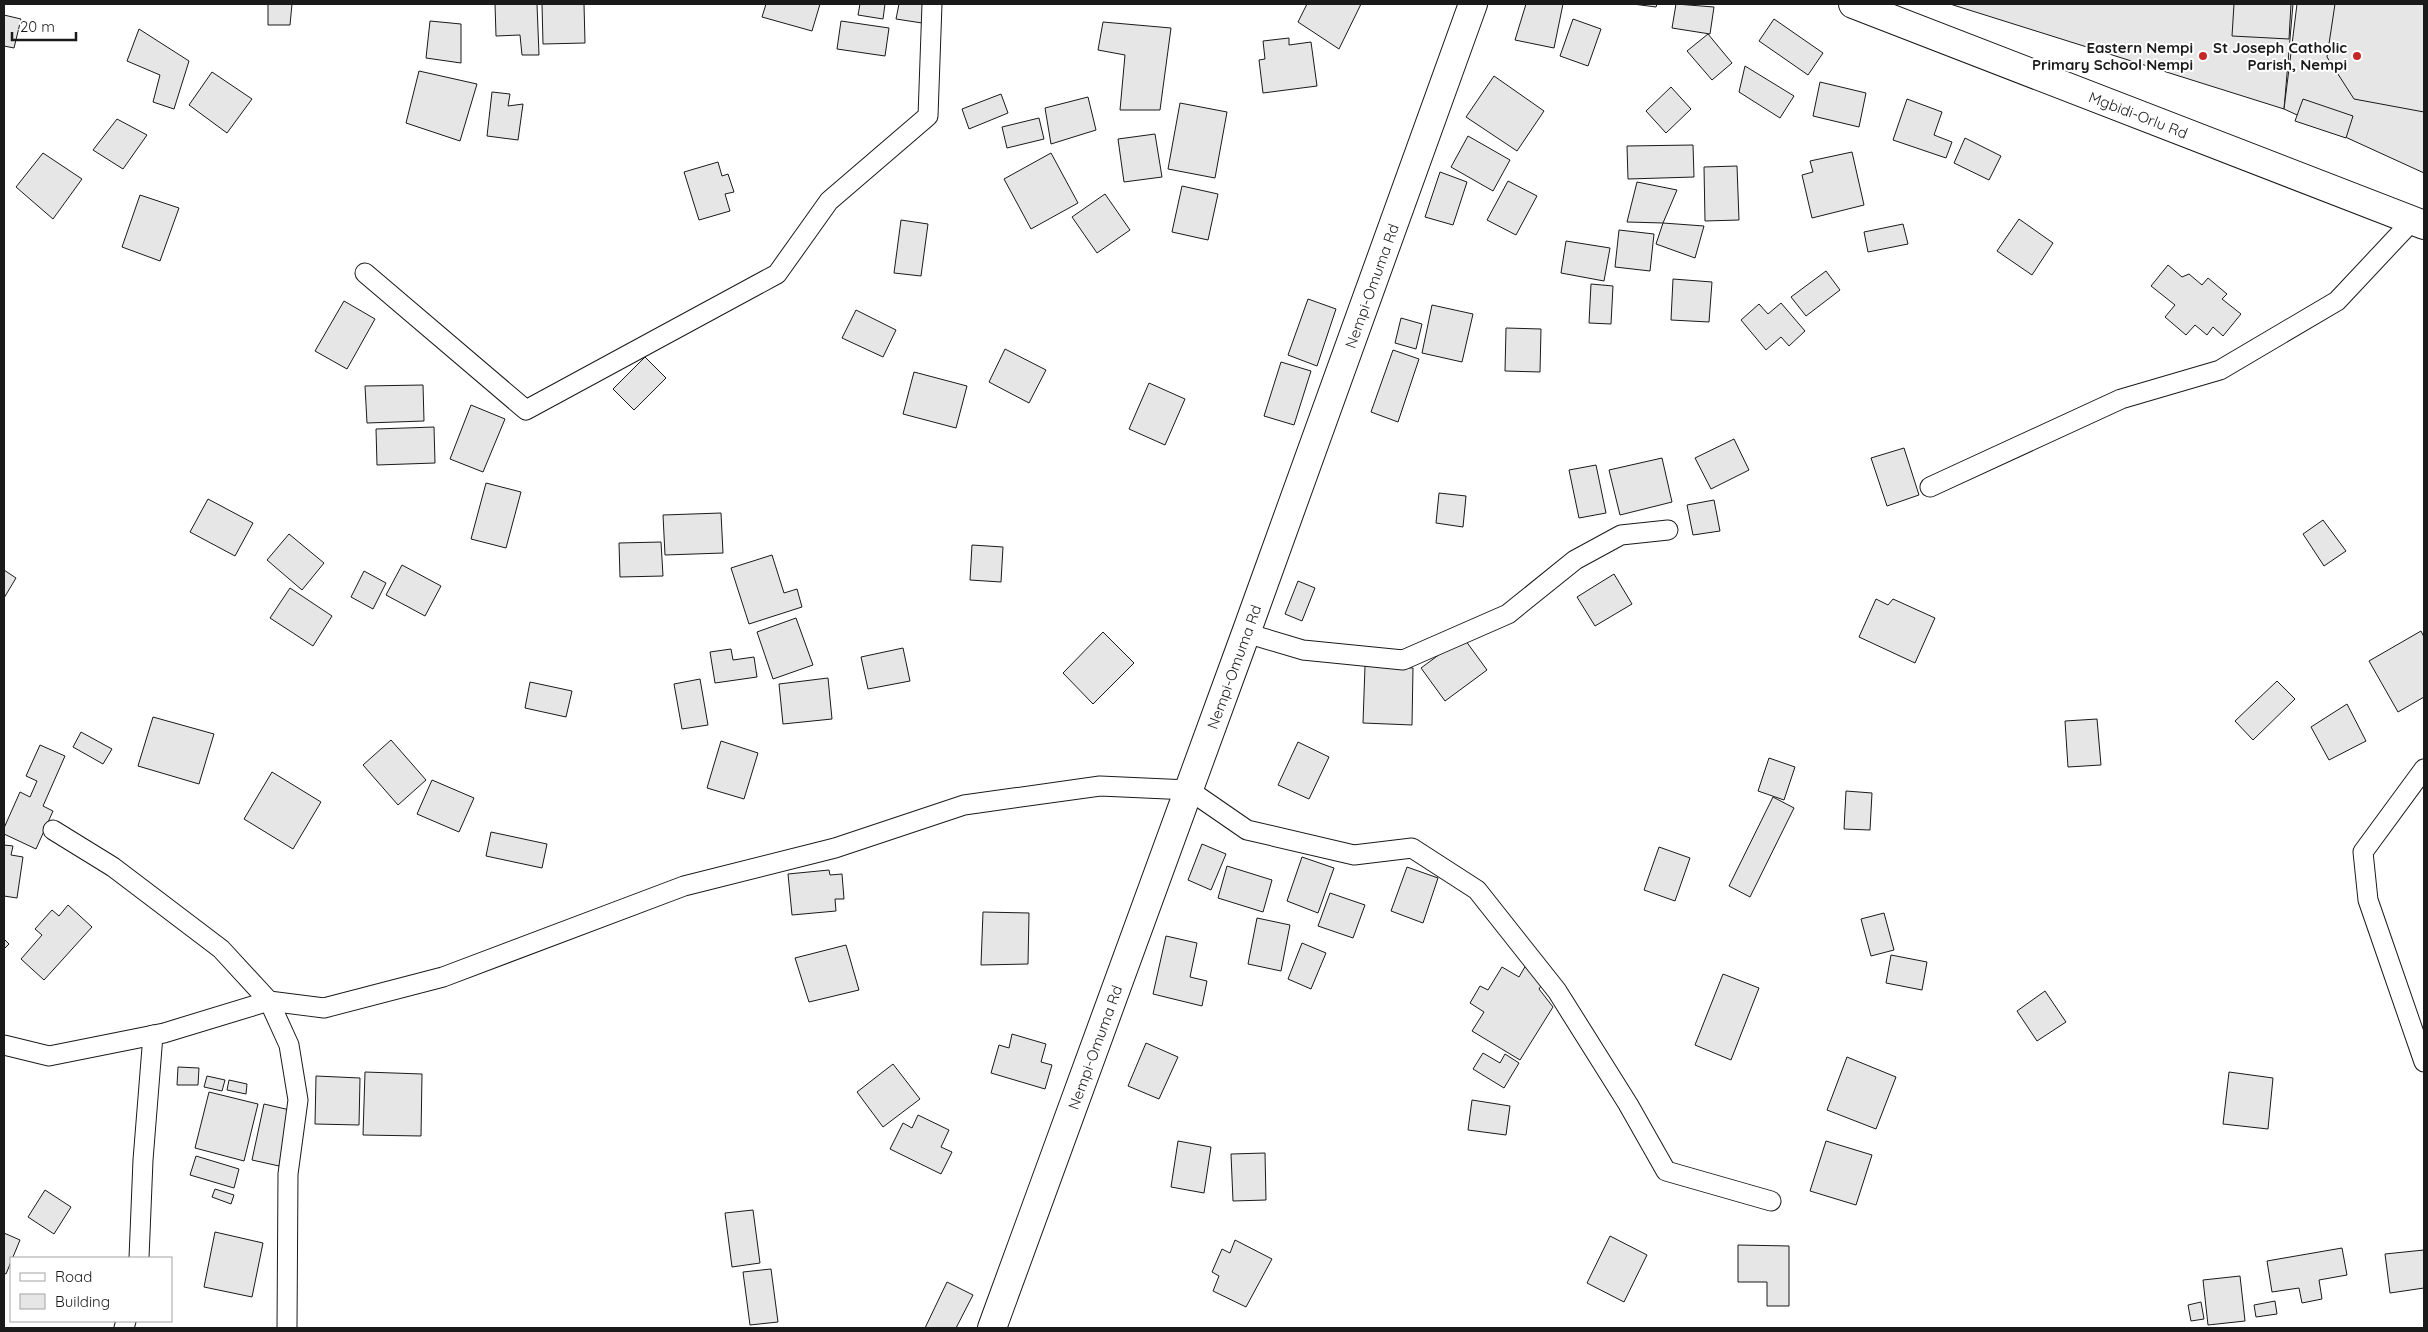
<svg xmlns="http://www.w3.org/2000/svg" width="2428" height="1332" viewBox="0 0 2428 1332" font-family="Quicksand,sans-serif">
<style>
.building{fill:#e6e6e6;stroke:#1a1a1a}
.lines{fill:none;stroke-linecap:round;stroke-linejoin:round}
.street-casing{stroke:#1a1a1a;stroke-width:21}
.secondary-casing{stroke:#1a1a1a;stroke-width:30}
.street{stroke:#fff;stroke-width:19}
.secondary{stroke:#fff;stroke-width:28}
.poi-dot{fill:#c62828;stroke:#fff;stroke-width:2}
.labels{text-anchor:middle;dominant-baseline:central;stroke-width:4;stroke-linejoin:round;paint-order:stroke}
.poi-label{font-size:15px;font-weight:bold;fill:#1a1a1a;stroke:#fff;text-anchor:end}
.street-label{font-size:15px;fill:#1a1a1a;stroke:#fff}
</style>
<rect width="100%" height="100%" fill="#fff"/>
<!-- building -->
<g class="building">
<polygon points="268,4 292,4 290,25 268,25"/>
<polygon points="495,4 537,4 539,55 522,55 520,35 496,36"/>
<polygon points="542,4 584,4 585,43 543,44"/>
<polygon points="766,4 820,4 812,31 762,17"/>
<polygon points="860,4 885,4 883,19 858,15"/>
<polygon points="899,4 925,4 922,23 896,19"/>
<polygon points="1307,4 1361,4 1339,49 1298,22"/>
<polygon points="1526,4 1563,4 1554,48 1515,40"/>
<polygon points="1633,4 1657,4 1656,7"/>
<polygon points="1676,4 1714,7 1710,34 1672,28"/>
<polygon points="1950,4 2293,4 2284,109"/>
<polygon points="2234,4 2291,4 2289,39 2232,36"/>
<polygon points="2297,4 2424,4 2424,173 2284,109"/>
<polygon points="2335,4 2424,4 2424,112 2354,99 2327,57"/>
<polygon points="4,15 21,19 14,48 4,46"/>
<polygon points="1573,19 1601,29 1588,66 1560,56"/>
<polygon points="1774,19 1823,53 1808,75 1759,41"/>
<polygon points="430,21 461,24 461,63 426,58"/>
<polygon points="841,21 889,28 885,56 837,49"/>
<polygon points="1103,22 1171,28 1160,110 1120,110 1125,55 1098,50"/>
<polygon points="139,29 189,61 174,109 153,102 160,75 127,61"/>
<polygon points="1708,34 1732,63 1712,80 1687,51"/>
<polygon points="1289,38 1289,45 1311,42 1317,86 1263,93 1259,60 1265,59 1263,41"/>
<polygon points="1745,66 1794,96 1780,118 1739,92"/>
<polygon points="419,71 477,84 460,141 406,123"/>
<polygon points="212,72 252,99 227,133 189,105"/>
<polygon points="1494,76 1544,111 1517,151 1466,117"/>
<polygon points="1820,82 1866,93 1859,127 1813,116"/>
<polygon points="1671,87 1691,109 1666,133 1646,111"/>
<polygon points="492,92 510,94 508,106 523,104 518,140 487,136"/>
<polygon points="1001,94 1008,113 969,129 962,109"/>
<polygon points="1088,97 1096,130 1051,144 1045,108"/>
<polygon points="1907,99 1942,112 1934,135 1952,142 1946,158 1893,140"/>
<polygon points="2303,99 2353,116 2346,138 2295,121"/>
<polygon points="1180,103 1227,112 1215,178 1168,169"/>
<polygon points="1039,118 1044,139 1007,148 1002,127"/>
<polygon points="117,119 147,135 123,169 93,150"/>
<polygon points="1155,134 1162,177 1124,182 1118,139"/>
<polygon points="1468,136 1510,160 1493,191 1451,167"/>
<polygon points="1965,138 2001,156 1989,180 1954,163"/>
<polygon points="1693,145 1694,177 1628,179 1627,146"/>
<polygon points="1852,152 1864,205 1812,218 1802,175 1813,172 1810,161"/>
<polygon points="43,153 82,179 53,219 16,187"/>
<polygon points="1051,153 1078,203 1031,229 1004,179"/>
<polygon points="718,162 722,176 728,174 734,192 725,194 730,211 699,220 684,172"/>
<polygon points="1737,166 1739,220 1705,221 1704,167"/>
<polygon points="1440,172 1467,182 1453,225 1425,217"/>
<polygon points="1508,181 1537,196 1516,235 1487,220"/>
<polygon points="1637,182 1677,190 1663,223 1627,222"/>
<polygon points="1182,186 1218,194 1208,240 1172,232"/>
<polygon points="1105,194 1130,230 1097,253 1072,217"/>
<polygon points="140,195 179,208 160,261 122,247"/>
<polygon points="2019,219 2053,243 2032,275 1997,251"/>
<polygon points="901,220 928,224 921,276 894,273"/>
<polygon points="1663,223 1704,226 1695,258 1656,244"/>
<polygon points="1903,224 1908,244 1868,252 1864,232"/>
<polygon points="1619,230 1654,234 1650,271 1615,267"/>
<polygon points="1566,241 1610,248 1604,281 1561,273"/>
<polygon points="2168,265 2182,277 2189,274 2202,285 2208,278 2227,294 2222,299 2241,314 2223,336 2213,327 2207,335 2195,325 2186,335 2165,317 2175,305 2151,286"/>
<polygon points="1826,271 1840,290 1806,316 1791,297"/>
<polygon points="1673,279 1712,282 1709,322 1671,320"/>
<polygon points="1591,284 1613,286 1611,324 1589,323"/>
<polygon points="1308,299 1336,309 1317,366 1288,355"/>
<polygon points="344,301 375,319 347,369 315,351"/>
<polygon points="1781,303 1805,331 1789,346 1781,337 1766,350 1741,320 1759,304 1768,314"/>
<polygon points="1432,305 1473,314 1462,362 1422,353"/>
<polygon points="856,310 896,330 883,357 842,338"/>
<polygon points="1401,318 1422,324 1416,349 1395,343"/>
<polygon points="1506,328 1541,329 1540,372 1505,371"/>
<polygon points="1005,349 1046,370 1029,403 989,382"/>
<polygon points="1393,350 1419,359 1398,422 1371,412"/>
<polygon points="645,357 666,378 634,410 613,389"/>
<polygon points="1281,362 1311,371 1294,425 1264,416"/>
<polygon points="914,372 967,386 956,428 903,414"/>
<polygon points="1149,383 1185,399 1165,445 1129,429"/>
<polygon points="423,385 424,421 367,423 365,386"/>
<polygon points="471,405 505,419 483,472 450,459"/>
<polygon points="434,427 435,463 377,465 376,429"/>
<polygon points="1734,439 1749,470 1711,489 1695,458"/>
<polygon points="1904,448 1919,495 1887,506 1871,458"/>
<polygon points="1662,458 1672,502 1620,515 1609,470"/>
<polygon points="1596,465 1606,513 1579,518 1569,470"/>
<polygon points="486,483 521,492 506,548 471,539"/>
<polygon points="1439,493 1466,496 1463,527 1436,523"/>
<polygon points="208,499 253,523 235,556 190,532"/>
<polygon points="1714,500 1720,531 1693,535 1687,505"/>
<polygon points="721,513 723,553 665,555 663,515"/>
<polygon points="2323,520 2346,551 2324,566 2303,534"/>
<polygon points="289,534 324,563 302,590 267,560"/>
<polygon points="661,542 663,576 620,577 619,543"/>
<polygon points="972,545 1003,547 1001,582 970,580"/>
<polygon points="772,555 784,593 797,589 802,607 749,624 731,568"/>
<polygon points="402,565 441,586 425,616 386,595"/>
<polygon points="4,570 16,578 4,598"/>
<polygon points="364,571 386,583 373,609 351,597"/>
<polygon points="1614,574 1632,604 1595,626 1577,597"/>
<polygon points="1298,581 1315,588 1302,621 1285,614"/>
<polygon points="290,588 332,616 313,646 270,618"/>
<polygon points="1876,599 1888,605 1893,599 1935,618 1915,663 1859,637"/>
<polygon points="796,618 813,665 773,679 757,632"/>
<polygon points="2421,631 2424,637 2424,697 2398,712 2369,661"/>
<polygon points="1103,632 1134,663 1093,704 1063,673"/>
<polygon points="1463,637 1487,670 1445,701 1421,668"/>
<polygon points="903,648 910,681 868,689 861,657"/>
<polygon points="731,649 733,660 754,657 757,677 715,683 710,652"/>
<polygon points="1365,666 1413,668 1412,725 1363,723"/>
<polygon points="828,678 832,719 783,724 779,684"/>
<polygon points="700,679 708,725 682,729 674,684"/>
<polygon points="2277,681 2295,699 2253,740 2235,721"/>
<polygon points="530,682 572,691 566,717 525,708"/>
<polygon points="2347,704 2366,741 2329,760 2311,727"/>
<polygon points="153,717 214,734 199,784 138,766"/>
<polygon points="2097,719 2101,765 2068,767 2065,721"/>
<polygon points="81,732 112,749 103,764 73,747"/>
<polygon points="391,740 426,780 398,805 363,765"/>
<polygon points="721,741 758,753 744,799 707,788"/>
<polygon points="1298,742 1329,757 1309,799 1278,785"/>
<polygon points="40,745 65,756 43,806 53,811 36,849 4,834 4,828 20,792 30,797 37,781 26,776"/>
<polygon points="1769,758 1795,767 1784,800 1758,791"/>
<polygon points="272,772 321,802 293,849 244,819"/>
<polygon points="432,780 474,798 459,832 417,814"/>
<polygon points="1846,791 1872,793 1870,830 1844,829"/>
<polygon points="1773,797 1794,808 1750,897 1729,886"/>
<polygon points="491,832 547,844 542,868 486,856"/>
<polygon points="1202,844 1226,854 1211,890 1188,880"/>
<polygon points="4,845 13,846 11,855 23,857 17,898 4,896"/>
<polygon points="1659,847 1690,858 1675,901 1644,890"/>
<polygon points="1302,857 1334,868 1318,913 1287,901"/>
<polygon points="1227,866 1272,880 1263,912 1218,898"/>
<polygon points="1407,867 1438,878 1423,923 1391,911"/>
<polygon points="829,870 830,875 842,874 844,899 835,899 836,911 792,915 788,874"/>
<polygon points="1330,893 1365,905 1353,938 1318,926"/>
<polygon points="68,905 92,927 44,980 21,959 42,935 35,929 52,910 59,916"/>
<polygon points="983,912 1029,913 1028,964 981,965"/>
<polygon points="1884,913 1894,950 1871,956 1861,919"/>
<polygon points="1257,918 1290,925 1281,971 1248,964"/>
<polygon points="1166,936 1197,943 1190,977 1207,981 1202,1006 1153,994"/>
<polygon points="4,939 9,944 4,949"/>
<polygon points="1302,943 1326,953 1311,989 1288,979"/>
<polygon points="846,945 859,990 809,1002 795,958"/>
<polygon points="1891,955 1927,962 1922,990 1886,983"/>
<polygon points="1526,965 1546,978 1539,989 1553,1007 1520,1060 1472,1031 1484,1012 1470,1003 1480,986 1488,990 1502,967 1519,977"/>
<polygon points="1723,974 1759,988 1731,1060 1695,1045"/>
<polygon points="2045,991 2066,1022 2037,1041 2017,1011"/>
<polygon points="1012,1034 1046,1044 1041,1062 1052,1065 1045,1089 991,1073 999,1045 1009,1048"/>
<polygon points="1146,1043 1178,1057 1159,1099 1128,1086"/>
<polygon points="1483,1053 1500,1063 1505,1054 1519,1063 1504,1088 1473,1069"/>
<polygon points="1847,1057 1896,1077 1876,1129 1827,1110"/>
<polygon points="893,1064 920,1099 883,1127 857,1092"/>
<polygon points="178,1067 199,1068 198,1085 177,1085"/>
<polygon points="365,1072 422,1074 421,1136 363,1135"/>
<polygon points="2229,1072 2273,1078 2268,1129 2223,1124"/>
<polygon points="207,1076 225,1080 222,1091 204,1087"/>
<polygon points="316,1076 360,1078 359,1125 315,1124"/>
<polygon points="229,1080 247,1084 246,1094 227,1090"/>
<polygon points="209,1092 258,1104 244,1161 195,1148"/>
<polygon points="1472,1100 1510,1106 1506,1135 1468,1130"/>
<polygon points="264,1104 290,1110 279,1166 252,1160"/>
<polygon points="918,1115 949,1130 941,1147 952,1152 941,1174 890,1149 903,1123 912,1128"/>
<polygon points="1178,1141 1211,1147 1204,1193 1171,1187"/>
<polygon points="1826,1141 1872,1155 1856,1205 1810,1191"/>
<polygon points="1265,1153 1266,1200 1233,1201 1231,1154"/>
<polygon points="196,1156 239,1169 234,1188 190,1175"/>
<polygon points="215,1189 234,1195 231,1204 212,1197"/>
<polygon points="45,1190 71,1207 54,1234 28,1217"/>
<polygon points="753,1210 760,1263 732,1267 725,1213"/>
<polygon points="215,1232 263,1243 252,1297 204,1287"/>
<polygon points="4,1233 20,1240 6,1274 4,1273"/>
<polygon points="1610,1236 1647,1255 1624,1302 1587,1283"/>
<polygon points="1235,1240 1272,1259 1246,1307 1213,1291 1219,1276 1212,1272 1222,1249 1230,1253"/>
<polygon points="1738,1245 1789,1246 1789,1306 1767,1306 1767,1282 1738,1282"/>
<polygon points="2342,1248 2347,1275 2319,1280 2322,1299 2302,1303 2299,1288 2272,1292 2267,1261"/>
<polygon points="2424,1250 2424,1288 2390,1293 2385,1254"/>
<polygon points="771,1269 778,1322 750,1325 743,1272"/>
<polygon points="2240,1276 2245,1321 2208,1325 2203,1280"/>
<polygon points="947,1282 973,1295 956,1328 925,1328"/>
<polygon points="2275,1301 2277,1314 2256,1317 2254,1305"/>
<polygon points="2201,1302 2204,1319 2191,1321 2188,1305"/>
</g>
<g class="lines">
<defs>
<g id="street">
<polyline points="365,273 526,410 777,274 829,201 928,116 932,4"/>
<polyline points="1930,487 2121,399 2220,370 2337,301 2413,220"/>
<polyline points="1246,633 1303,650 1403,660 1508,614 1575,560 1621,535 1668,530"/>
<polyline points="2424,769 2363,852 2368,900 2424,1062"/>
<polyline points="53,830 113,867 221,949 269,1001 289,1045 298,1100 288,1174 287,1328"/>
<polyline points="4,1045 49,1056 164,1033 269,1001 324,1008 443,977 684,886 835,848 964,805 1100,786 1189,790 1247,830 1354,855 1412,848 1477,890 1557,991 1628,1104 1666,1171 1771,1201"/>
<polyline points="139,1258 143,1160 153,1035"/>
<polyline points="124,1328 126,1321"/>
</g>
<g id="secondary">
<path id="s1" d="M1853,4l571,221"/>
<path id="s2" d="M992,1328l254,-695 227,-629"/>
</g>
</defs>
<!-- street casing -->
<use href="#street" class="street-casing"/>
<!-- secondary casing -->
<use href="#secondary" class="secondary-casing"/>
<!-- street -->
<use href="#street" class="street"/>
<!-- secondary -->
<use href="#secondary" class="secondary"/>
</g>
<!-- markers -->
<g class="poi-dot">
<circle cx="2203" cy="56" r="5"/>
<circle cx="2357" cy="56" r="5"/>
</g>
<g class="labels">
<!-- poi labels -->
<g class="poi-label">
<text x="2193" y="47">Eastern Nempi<tspan x="2193" dy="17">Primary School Nempi</tspan></text>
<text x="2347" y="47">St Joseph Catholic<tspan x="2347" dy="17">Parish, Nempi</tspan></text>
</g>
<!-- street labels -->
<g class="street-label">
<text stroke="none"><textPath href="#s1" startOffset="306">Mgbidi-Orlu Rd</textPath></text>
<text stroke="none"><textPath href="#s2" startOffset="1109">Nempi-Omuma Rd</textPath></text>
<text stroke="none"><textPath href="#s2" startOffset="704">Nempi-Omuma Rd</textPath></text>
<text stroke="none"><textPath href="#s2" startOffset="299">Nempi-Omuma Rd</textPath></text>
</g>
</g>
<!-- border -->
<rect width="2428" height="1332" fill="none" stroke="#1a1a1a" stroke-width="10"/>
<!-- legend -->
<rect x="10" y="1257" width="162" height="65" fill="#ffffff" stroke="#a3a3a3"/>
<rect x="20" y="1273" width="25" height="8" fill="#ffffff" stroke="#a3a3a3"/>
<text x="55" y="1282" font-size="15" fill="#1a1a1a">Road</text>
<rect x="20" y="1294" width="25" height="15" fill="#e6e6e6" stroke="#a3a3a3"/>
<text x="55" y="1307" font-size="15" fill="#1a1a1a">Building</text>
<!-- scale -->
<path d="M12 32v8h64v-8" fill="none" stroke="#1a1a1a" stroke-width="2.5"/>
<text x="20" y="32" font-size="15" fill="#1a1a1a" stroke="#ffffff" stroke-width="4" paint-order="stroke">20 m</text>
</svg>
